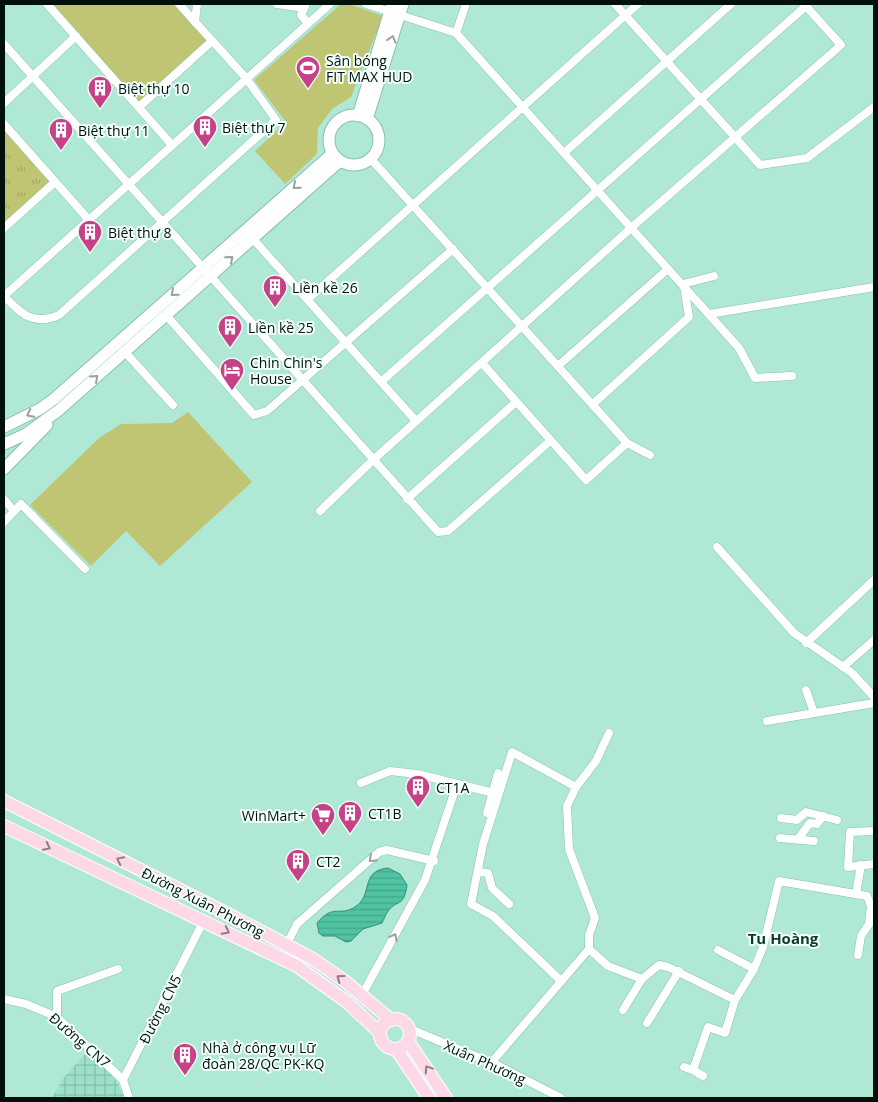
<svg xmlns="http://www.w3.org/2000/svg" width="878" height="1102" viewBox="0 0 878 1102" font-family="'Open Sans',sans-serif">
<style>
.industrial{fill:url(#industrial-grid)}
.green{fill:#c0c573}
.park{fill:url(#park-tufts)}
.water{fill:url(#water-rules);stroke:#378e75}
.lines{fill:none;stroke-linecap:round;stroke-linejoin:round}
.minor-casing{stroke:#88c1ad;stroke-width:9}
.secondary-casing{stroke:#88c1ad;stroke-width:13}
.primary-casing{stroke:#fff;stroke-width:14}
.minor{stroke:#fff;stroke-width:8}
.secondary{stroke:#fff;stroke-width:11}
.primary{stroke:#fdd9e8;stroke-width:12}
.oneway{stroke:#99a09d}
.oneway2{stroke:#8b7f85}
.labels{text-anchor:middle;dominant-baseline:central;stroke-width:4;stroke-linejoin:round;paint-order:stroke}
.poi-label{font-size:14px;fill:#00110b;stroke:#f3fffa;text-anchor:start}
.street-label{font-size:14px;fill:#00110b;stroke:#f3fffa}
.neighbourhood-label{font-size:15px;font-weight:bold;fill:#0e3a2e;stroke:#f3fffa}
</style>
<defs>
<pattern id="industrial-grid" width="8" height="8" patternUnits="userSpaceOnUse" patternTransform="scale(1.25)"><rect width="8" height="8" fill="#9de0c9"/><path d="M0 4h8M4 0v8" fill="none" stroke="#85bfab"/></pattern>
<pattern id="park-tufts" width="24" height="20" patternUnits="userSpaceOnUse" patternTransform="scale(1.25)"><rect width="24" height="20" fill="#c0c573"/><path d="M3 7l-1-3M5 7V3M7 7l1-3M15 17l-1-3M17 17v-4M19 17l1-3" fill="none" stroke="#a3a862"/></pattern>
<pattern id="water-rules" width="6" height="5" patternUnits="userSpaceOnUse" patternTransform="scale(1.25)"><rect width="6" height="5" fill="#4fc3a2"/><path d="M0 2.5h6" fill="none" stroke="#43a68a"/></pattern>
</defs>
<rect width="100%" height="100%" fill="#afe9d5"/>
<!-- industrial -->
<polygon class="industrial" points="88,1051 111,1073 126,1098 52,1098 64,1077"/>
<!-- green -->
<g class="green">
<polygon points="47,4 179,4 212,41 139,107"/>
<polygon points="341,4 349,4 383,16 351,97 332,109 318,128 317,154 285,184 255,151 286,122 254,80"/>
<polygon points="188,412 252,482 160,566 126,531 91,566 30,505 99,438 121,424 172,423"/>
</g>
<!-- park -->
<polygon class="park" points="4,124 55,182 4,228"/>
<!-- water -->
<path class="water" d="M388,868l12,6 7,11c-3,23 -10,14 -19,26 -3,4 -4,9 -6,12l-19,6 -12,12 -5,1 -11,-6h-12l-4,-3 -2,-10c17,-20 22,-6 38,-16 19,-12 4,-36 33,-39z"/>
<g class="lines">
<defs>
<g id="minor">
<polyline points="47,4 172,145"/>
<polyline points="277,4 303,8"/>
<polyline points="306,4 301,15 308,23"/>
<polyline points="366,4 456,33 739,348 755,378 792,376"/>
<polyline points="615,4 760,165 807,158 874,107"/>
<polyline points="195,22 197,4"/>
<polyline points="456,33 466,4"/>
<polyline points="4,44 438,532 448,531 550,441"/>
<polyline points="4,103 76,36"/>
<polyline points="139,107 212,41"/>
<polyline points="4,124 89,220"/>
<polyline points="564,153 731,4"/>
<polyline points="371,159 627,443 650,455"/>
<polyline points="4,228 55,182"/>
<polyline points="253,239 416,421"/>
<polyline points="683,284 714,276"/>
<path d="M4,296c17,18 29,30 55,19l217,-195 -30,-42 -67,-74"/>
<polyline points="4,296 330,4"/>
<polyline points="308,299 638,4"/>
<polyline points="709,314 874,287"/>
<polyline points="166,315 254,415 267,411 453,249"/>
<polyline points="125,352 173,405"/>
<polyline points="482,363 586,480 627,443"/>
<polyline points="559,365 668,269"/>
<polyline points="382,381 806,6"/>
<polyline points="593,404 689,317 684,286"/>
<polyline points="4,499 14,511"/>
<polyline points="407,499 516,402"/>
<polyline points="320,511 373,460 631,228 841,45 804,4"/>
<polyline points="4,522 21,504 85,569"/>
<polyline points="717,547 794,633 852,673 874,697"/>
<polyline points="806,643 874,580"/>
<polyline points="843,667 874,640"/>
<polyline points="806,690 814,713"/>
<polyline points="767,721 874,703"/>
<polyline points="361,783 390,771 417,774 494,793"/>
<polyline points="576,787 596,761 609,733"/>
<polyline points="487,813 498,773"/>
<polyline points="781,818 797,820 806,812 837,820"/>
<polyline points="874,831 850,832 848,867 874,864"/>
<polyline points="780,838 814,841"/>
<polyline points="798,839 810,823 817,824 823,816"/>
<polyline points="478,872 488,873 492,888 509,904"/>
<polyline points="856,894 861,865"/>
<polyline points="287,944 297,924 379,852 387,850 434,861"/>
<polyline points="589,949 608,966 642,979 659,965 668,967 735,1000"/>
<polyline points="718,950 754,969"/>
<polyline points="858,955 861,936 869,924"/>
<polyline points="561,981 493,916 471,904 483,844 512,752 576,787 567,806 569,849 595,918 589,935 589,949"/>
<polyline points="362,995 425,880 457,784"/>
<polyline points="4,999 26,1004 57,1017 123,1080 129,1098"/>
<polyline points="623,1010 642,979"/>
<polyline points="57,1017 57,991 118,969"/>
<polyline points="647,1023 679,971"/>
<polyline points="408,1028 499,1066 561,1098"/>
<polyline points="491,1063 589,949"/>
<polyline points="684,1067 693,1070 708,1027 725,1033 735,1000 754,969 763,947 779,881 867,896 871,906 869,924"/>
<polyline points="693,1070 703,1076"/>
<polyline points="123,1080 204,920"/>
</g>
<g id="secondary">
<circle cx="354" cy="140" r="25"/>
<polyline points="358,116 392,4"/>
<polyline points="367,119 403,4"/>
<polyline points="4,427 40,409 54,399 332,154"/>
<polyline points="4,444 26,434 59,410 340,161"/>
<polyline points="4,469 47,425"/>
</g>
<g id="primary">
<polyline points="4,801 228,914 313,959 346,982 391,1020"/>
<polyline points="4,826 297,966 347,1002 380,1033"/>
<circle cx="395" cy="1034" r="15"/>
<polyline points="408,1041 446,1098"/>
<polyline points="396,1049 429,1098"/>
</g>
</defs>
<!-- minor casing -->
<use href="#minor" class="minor-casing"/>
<!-- secondary casing -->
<use href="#secondary" class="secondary-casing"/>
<!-- primary casing -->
<use href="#primary" class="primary-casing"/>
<!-- minor -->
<use href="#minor" class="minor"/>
<!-- secondary -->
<use href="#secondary" class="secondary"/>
<!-- primary -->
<use href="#primary" class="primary"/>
</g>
<!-- one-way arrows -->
<defs><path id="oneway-chevron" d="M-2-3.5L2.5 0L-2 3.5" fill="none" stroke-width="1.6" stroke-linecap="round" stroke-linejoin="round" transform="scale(1.25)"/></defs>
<g class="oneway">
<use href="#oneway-chevron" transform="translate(392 39) rotate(-73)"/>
<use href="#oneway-chevron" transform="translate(296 186) rotate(139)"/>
<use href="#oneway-chevron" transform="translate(230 259) rotate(-41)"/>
<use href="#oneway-chevron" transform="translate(174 293) rotate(139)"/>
<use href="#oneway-chevron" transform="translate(95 378) rotate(-42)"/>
<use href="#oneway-chevron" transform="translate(30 414) rotate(153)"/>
<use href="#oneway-chevron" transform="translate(372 859) rotate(138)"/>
<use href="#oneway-chevron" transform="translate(394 937) rotate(-61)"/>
</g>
<g class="oneway2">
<use href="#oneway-chevron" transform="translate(47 847) rotate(26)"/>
<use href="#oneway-chevron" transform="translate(120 860) rotate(-154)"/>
<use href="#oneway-chevron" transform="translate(226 931) rotate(27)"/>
<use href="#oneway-chevron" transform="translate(340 978) rotate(-144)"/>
<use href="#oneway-chevron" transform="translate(428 1069) rotate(-124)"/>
</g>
<!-- icons -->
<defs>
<symbol id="stadium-pin" viewBox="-11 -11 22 30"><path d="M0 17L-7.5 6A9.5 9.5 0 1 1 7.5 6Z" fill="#c54288" stroke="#f3fffa"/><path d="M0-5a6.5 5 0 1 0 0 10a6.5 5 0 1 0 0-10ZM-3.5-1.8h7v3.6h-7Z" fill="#fff"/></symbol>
<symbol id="building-pin" viewBox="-11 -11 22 30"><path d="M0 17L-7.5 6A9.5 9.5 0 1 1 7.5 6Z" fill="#c54288" stroke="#f3fffa"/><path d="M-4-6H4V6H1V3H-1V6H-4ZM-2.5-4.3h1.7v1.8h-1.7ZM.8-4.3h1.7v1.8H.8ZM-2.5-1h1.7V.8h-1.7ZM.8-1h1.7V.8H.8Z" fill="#fff"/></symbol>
<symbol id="hotel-pin" viewBox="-11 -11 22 30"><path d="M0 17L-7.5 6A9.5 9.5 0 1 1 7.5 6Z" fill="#c54288" stroke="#f3fffa"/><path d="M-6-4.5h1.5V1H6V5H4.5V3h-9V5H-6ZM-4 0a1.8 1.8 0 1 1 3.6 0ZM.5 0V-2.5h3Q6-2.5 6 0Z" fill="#fff"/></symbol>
<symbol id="supermarket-pin" viewBox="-11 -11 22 30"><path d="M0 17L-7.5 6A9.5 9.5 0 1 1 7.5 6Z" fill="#c54288" stroke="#f3fffa"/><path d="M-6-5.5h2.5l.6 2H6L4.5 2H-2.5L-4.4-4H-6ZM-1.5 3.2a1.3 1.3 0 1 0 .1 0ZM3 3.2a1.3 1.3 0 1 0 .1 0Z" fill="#fff"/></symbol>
</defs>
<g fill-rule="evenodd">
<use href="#stadium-pin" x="294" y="54" width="28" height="38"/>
<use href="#building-pin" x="86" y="74" width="28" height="38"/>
<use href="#building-pin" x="191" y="113" width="28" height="38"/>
<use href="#building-pin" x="47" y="116" width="28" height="38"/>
<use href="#building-pin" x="76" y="218" width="28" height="38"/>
<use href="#building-pin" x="261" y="273" width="28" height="38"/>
<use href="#building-pin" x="216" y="313" width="28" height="38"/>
<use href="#hotel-pin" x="218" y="356" width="28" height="38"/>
<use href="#building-pin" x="404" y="773" width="28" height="38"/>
<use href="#building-pin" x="336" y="799" width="28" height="38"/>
<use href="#supermarket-pin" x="309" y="801" width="28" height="38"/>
<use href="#building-pin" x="284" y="847" width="28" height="38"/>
<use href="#building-pin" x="171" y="1041" width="28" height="38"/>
</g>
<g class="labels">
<!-- poi labels -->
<g class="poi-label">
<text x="326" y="60">Sân bóng<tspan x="326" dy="16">FIT MAX HUD</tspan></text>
<text x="118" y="88">Biệt thự 10</text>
<text x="222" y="127">Biệt thự 7</text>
<text x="78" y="130">Biệt thự 11</text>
<text x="108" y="232">Biệt thự 8</text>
<text x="292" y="287">Liền kề 26</text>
<text x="248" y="327">Liền kề 25</text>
<text x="250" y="362">Chin Chin's<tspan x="250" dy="16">House</tspan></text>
<text x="436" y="787">CT1A</text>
<text x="368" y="813">CT1B</text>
<text x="306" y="815" text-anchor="end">WinMart+</text>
<text x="316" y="861">CT2</text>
<text x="202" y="1047">Nhà ở công vụ Lữ<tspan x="202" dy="16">đoàn 28/QC PK-KQ</tspan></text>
</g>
<!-- street labels -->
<g class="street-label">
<text transform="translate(203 902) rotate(27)">Đường Xuân Phương</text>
<text transform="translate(160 1009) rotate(-63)">Đường CN5</text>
<text transform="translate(80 1040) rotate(41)">Đường CN7</text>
<text transform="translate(485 1062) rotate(24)">Xuân Phương</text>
</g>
<!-- neighbourhood labels -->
<g class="neighbourhood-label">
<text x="783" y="938">Tu Hoàng</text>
</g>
</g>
<!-- border -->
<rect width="878" height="1102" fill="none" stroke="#00110b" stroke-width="10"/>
</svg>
